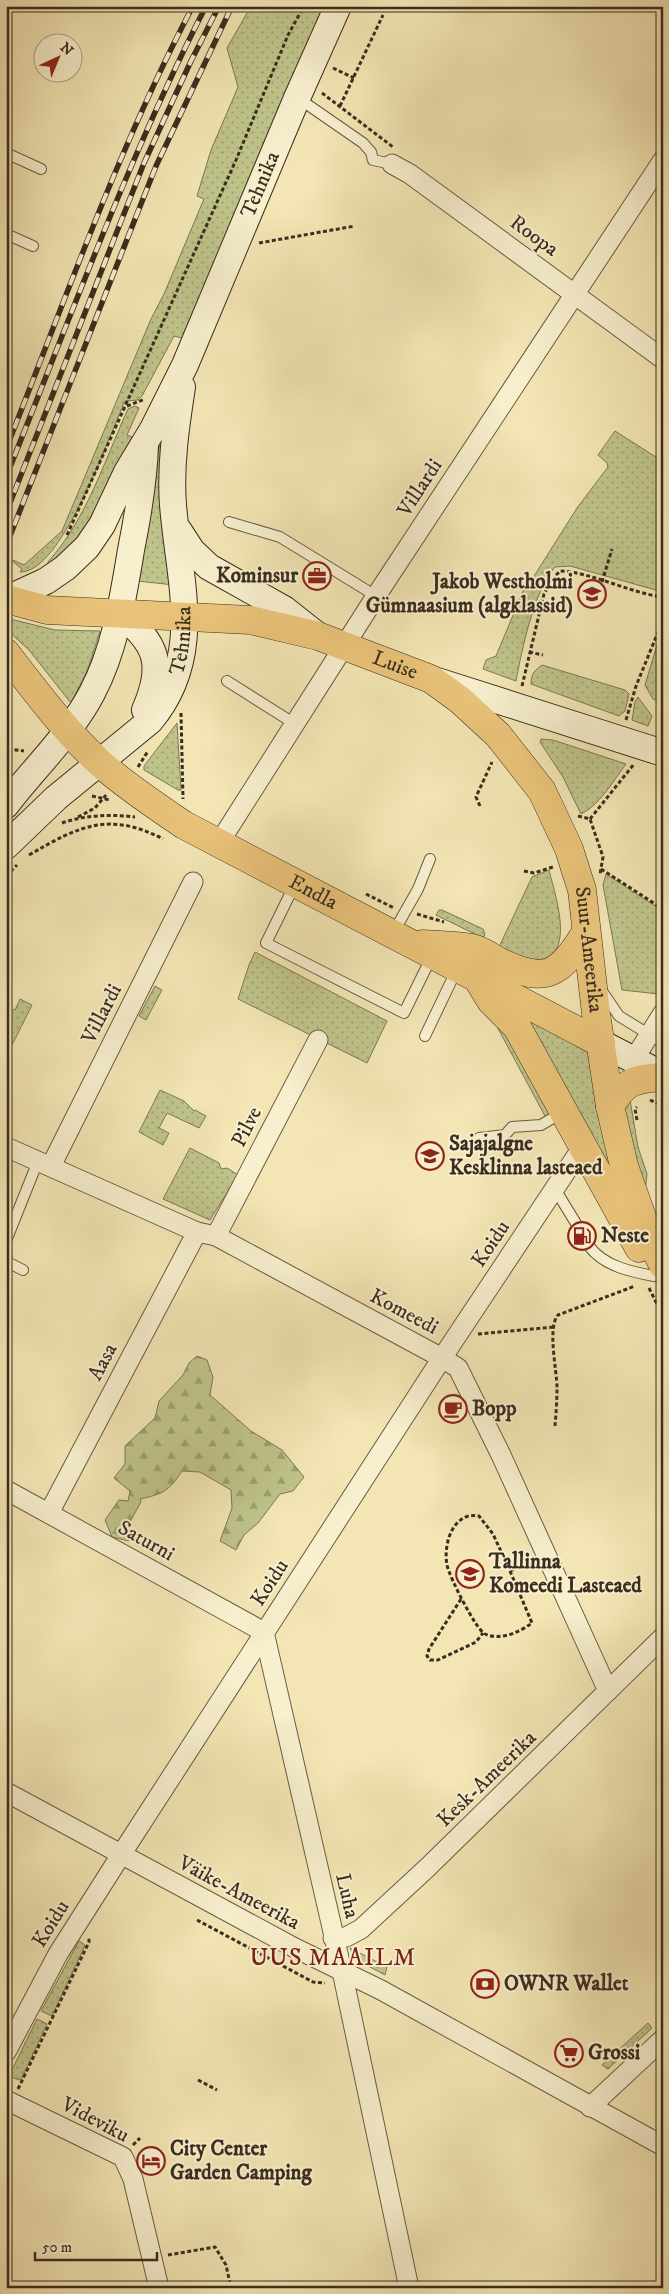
<svg xmlns="http://www.w3.org/2000/svg" width="669" height="2294" viewBox="0 0 669 2294" font-family="'IM FELL DW Pica',serif">
<style>
.grass{fill:url(#grass-dots);stroke:#7c7854}
.forest{fill:url(#forest-firs);stroke:#7c7854}
.lines{fill:none;stroke-linecap:round;stroke-linejoin:round}
.service-casing{stroke:#685b44;stroke-width:12}
.minor-casing{stroke:#685b44;stroke-width:21}
.secondary-casing{stroke:#3a2d1e;stroke-width:28}
.primary-casing{stroke:#3a2d1e;stroke-width:29}
.path{stroke:#3a2d1e;stroke-width:3;stroke-dasharray:4 2.5;stroke-linecap:butt}
.service{stroke:#f7efce;stroke-width:10}
.minor{stroke:#f7efce;stroke-width:19}
.secondary{stroke:#f7efce;stroke-width:26}
.primary{stroke:#eac37a;stroke-width:28}
.rail-casing{stroke:#3a2d1e;stroke-width:5.5}
.rail{stroke:#f7efce;stroke-width:4;stroke-dasharray:11;stroke-linecap:butt}
.labels{text-anchor:middle;dominant-baseline:central;stroke-width:4;stroke-linejoin:round;paint-order:stroke}
.street-label{font-size:21px;fill:#3a2d1e;stroke:#f7efce}
.poi-label{font-size:21px;font-weight:bold;fill:#3a2d1e;stroke:#f7efce;text-anchor:start}
.quarter-label{font-size:24px;letter-spacing:1px;fill:#7a1f14;stroke:#f7efce}
</style>
<defs>
<pattern id="grass-dots" width="8" height="8" patternUnits="userSpaceOnUse" patternTransform="scale(1.25)"><rect width="8" height="8" fill="#bfc48a"/><path d="M2 2h.1M6 6h.1" fill="none" stroke="#9ca070" stroke-width="1.8" stroke-linecap="round"/></pattern>
<pattern id="forest-firs" width="22" height="20" patternUnits="userSpaceOnUse" patternTransform="scale(1.25)"><rect width="22" height="20" fill="#bfc48a"/><path d="M5 1l3.5 6h-7zM16 11l3.5 6h-7z" fill="#9ca070"/></pattern>
</defs>
<rect width="100%" height="100%" fill="#f3e6b4"/>
<filter id="stains"><feTurbulence type="fractalNoise" baseFrequency=".004" numOctaves="4"/><feColorMatrix values="0 0 0 0 .2 0 0 0 0 .09 0 0 0 0 .02 0 0 0 .5 -.17"/></filter>
<radialGradient id="worn" r=".72"><stop offset=".6" stop-color="#630" stop-opacity="0"/><stop offset="1" stop-color="#630" stop-opacity=".3"/></radialGradient>
<!-- grass -->
<g class="grass">
<path d="M251,6h75l-53,118 -91,214 -8,-2 -32,60 -4,4 -13,1c-16,35 -63,172 -105,171l2,-3 -12,-10 14,6 38,-34 89,-212 13,-25 40,-95 -7,-3 14,-46 27,-63 -11,-39z"/>
<path d="M135,406l4,2 -12,27 5,2 -39,86 -45,44v-5c39,-44 56,-100 80,-153z"/>
<polygon points="167,418 174,585 137,581 158,453"/>
<path d="M615,431l44,28 4,-3v136l-93,-26 -15,1c-21,24 -33,82 -39,114l-33,-12 3,-9 10,-4 28,-67h2l51,-81 31,-41 -1,-4 -9,-8z"/>
<polygon points="6,618 55,630 100,631 88,669 71,703 29,650 6,629"/>
<polygon points="657,645 663,648 663,699 661,702 653,699 645,685"/>
<path d="M542,665l83,25 4,4 -4,17 -6,5 -88,-32c0,-10 3,-13 11,-19z"/>
<polygon points="638,697 652,716 648,726 632,720 635,702"/>
<polygon points="177,723 181,790 178,790 144,770 144,766"/>
<path d="M541,739l12,1 73,24c-13,17 -26,41 -45,50l-18,-37 -23,-35z"/>
<path d="M549,870c6,25 30,93 -17,90 -10,0 -23,-9 -33,-13l33,-70z"/>
<polygon points="606,874 663,911 663,989 659,994 622,990 603,885"/>
<polygon points="439,910 442,910 483,929 485,934 483,938 436,915"/>
<polygon points="255,952 387,1021 367,1063 238,999 249,965"/>
<polygon points="155,986 162,990 146,1020 139,1016"/>
<polygon points="20,999 32,1005 6,1057 6,1007 15,1010"/>
<polygon points="487,1008 500,1023 550,1114 545,1116"/>
<polygon points="524,1015 590,1054 616,1180"/>
<polygon points="160,1090 184,1101 194,1111 195,1110 206,1116 199,1128 167,1113 159,1128 169,1133 163,1145 139,1132"/>
<polygon points="629,1094 638,1147 647,1174 645,1193 632,1152 623,1107"/>
<polygon points="190,1148 219,1163 221,1169 227,1168 238,1175 210,1220 163,1199"/>
<polygon points="79,1941 85,1945 83,1950 52,2016 41,2011"/>
<polygon points="350,1948 387,1967 385,1975 355,1959"/>
<polygon points="37,2019 47,2024 22,2078 19,2080 9,2076"/>
<polygon points="648,2023 652,2028 608,2069 602,2065"/>
</g>
<!-- forest -->
<path class="forest" d="M197,1356l10,4 6,17 -3,18 41,36 31,19 22,27 -11,14 -13,3 -22,29 -14,12 -8,15 -16,-9 12,-33 -1,-18 -31,-18 -18,-1c-13,20 -19,23 -42,28l1,3 -16,29 4,10 -17,-4 -7,-17 14,-20 9,1 2,-10 -16,-13 11,-14v-18l30,-28 4,-17 24,-26 6,-12z"/>
<g class="lines">
<defs>
<g id="service">
<polyline points="298,98 363,143 371,152 373,160 392,164"/>
<polyline points="6,153 41,169"/>
<polyline points="6,234 33,246"/>
<polyline points="229,522 280,537 376,596"/>
<polyline points="227,681 295,724"/>
<polyline points="295,884 266,943 404,1013 432,956"/>
<polyline points="393,933 418,889 430,859"/>
<polyline points="602,991 619,1016 663,1043"/>
<polyline points="425,1036 457,969"/>
<polyline points="479,1138 505,1135 512,1127 541,1125 563,1112"/>
<polyline points="555,1189 577,1225"/>
<polyline points="6,1241 38,1161"/>
<path d="M589,1246c14,20 43,26 65,30"/>
<polyline points="6,1249 7,1262 23,1270"/>
</g>
<g id="minor">
<polyline points="392,164 410,174 663,359"/>
<polyline points="219,843 376,596 663,160"/>
<polyline points="634,1059 663,1013"/>
<polyline points="6,1147 197,1232 216,1236 442,1358 458,1368 501,1455 608,1691"/>
<polyline points="51,1166 193,882"/>
<polyline points="216,1236 318,1040"/>
<polyline points="6,1490 264,1632 342,1971 409,2288"/>
<polyline points="49,1513 197,1232"/>
<polyline points="6,1792 295,1948 381,1990 663,2146"/>
<polyline points="333,1938 346,1937 361,1929 427,1868 663,1637"/>
<polyline points="6,2052 58,1954 126,1847 442,1358 583,1146"/>
<polyline points="6,2100 123,2157 133,2179 159,2288"/>
<polyline points="590,2107 663,2039"/>
</g>
<g id="secondary">
<polyline points="179,531 192,551 209,567 284,609 318,636"/>
<path id="s1" d="M7,599l39,-18 19,-13 22,-21 15,-22 25,-53 26,-43 32,-64 112,-267 41,-92"/>
<path d="M119,613c38,30 46,51 26,97"/>
<polyline points="437,681 663,753"/>
<path d="M6,805c28,-37 64,-70 86,-112 23,-43 31,-95 39,-143 7,-35 13,-69 14,-105"/>
<path id="s2" d="M6,846l50,-48 94,-77c55,-65 29,-140 23,-216 -3,-40 3,-79 9,-118"/>
<polyline points="601,1043 663,1075"/>
</g>
<g id="primary">
<path id="s3" d="M6,599l41,11 203,10 68,16 113,43 29,21 38,35 44,56 27,58 13,41 14,124 14,92 14,60 25,71 14,28"/>
<path id="s4" d="M6,653c30,39 59,78 95,111 26,23 55,42 83,61l417,218"/>
<path d="M423,944c16,1 34,1 49,4 10,2 20,10 28,14 46,23 61,12 86,-30"/>
<polyline points="480,983 491,1001 517,1027 639,1248"/>
<path d="M610,1106c15,-25 24,-27 53,-29"/>
</g>
</defs>
<!-- service casing -->
<use href="#service" class="service-casing"/>
<!-- minor casing -->
<use href="#minor" class="minor-casing"/>
<!-- secondary casing -->
<use href="#secondary" class="secondary-casing"/>
<!-- primary casing -->
<use href="#primary" class="primary-casing"/>
<!-- path -->
<g class="path">
<polyline points="333,68 354,78"/>
<polyline points="322,93 393,147"/>
<polyline points="340,106 383,15"/>
<polyline points="259,243 355,226"/>
<polyline points="127,406 145,399"/>
<polyline points="67,535 236,160 288,35 304,6"/>
<polyline points="602,582 612,549"/>
<polyline points="529,652 543,655"/>
<path d="M522,686l22,-92 7,-13 9,-10c31,1 70,22 103,26"/>
<polyline points="181,713 183,799"/>
<polyline points="626,720 636,686 663,620"/>
<polyline points="8,749 24,751"/>
<polyline points="138,767 148,751"/>
<polyline points="92,796 110,800"/>
<polyline points="480,806 476,797 492,762"/>
<polyline points="578,816 590,819 603,857 600,874"/>
<polyline points="78,817 95,808 106,795"/>
<polyline points="590,819 634,764"/>
<path d="M62,823c23,-8 49,-9 73,-6"/>
<path d="M29,855c50,-29 80,-44 134,-16"/>
<polyline points="601,869 663,909"/>
<polyline points="524,871 534,873 553,867"/>
<polyline points="6,876 17,865"/>
<polyline points="366,894 394,908"/>
<polyline points="417,914 444,922"/>
<polyline points="650,1100 663,1106"/>
<polyline points="637,1120 635,1109 637,1107"/>
<polyline points="649,1288 663,1316"/>
<polyline points="478,1334 554,1327"/>
<path d="M555,1426c1,-12 2,-26 2,-38 0,-18 -10,-60 1,-73l77,-29"/>
<path d="M510,1571l22,52c-12,9 -32,18 -47,11 -9,-4 -36,-58 -38,-69 -4,-21 6,-54 32,-49l14,18 17,37 22,-10"/>
<polyline points="461,1599 429,1649 427,1656 430,1660 438,1660 476,1642 483,1633"/>
<polyline points="197,1920 313,1982 325,1983"/>
<polyline points="198,2080 217,2090"/>
<polyline points="18,2089 89,1942 89,1937"/>
<polyline points="133,2145 140,2138"/>
<polyline points="168,2255 215,2247 226,2265 231,2288"/>
</g>
<!-- service -->
<use href="#service" class="service"/>
<!-- minor -->
<use href="#minor" class="minor"/>
<!-- secondary -->
<use href="#secondary" class="secondary"/>
<!-- primary -->
<use href="#primary" class="primary"/>
<defs>
<g id="rail">
<path d="M6,449c59,-148 112,-301 187,-443"/>
<path d="M6,477c64,-158 122,-319 200,-471"/>
<polyline points="6,513 144,163 191,61 219,6"/>
<polyline points="6,546 156,166 232,6"/>
</g>
</defs>
<!-- rail casing -->
<use href="#rail" class="rail-casing"/>
<!-- rail -->
<use href="#rail" class="rail"/>
</g>
<!-- icons -->
<defs>
<symbol id="office-ring" viewBox="-11 -11 22 22"><circle r="9.5" fill="#f7efce" stroke="#8f2418" stroke-width="1.5"/><path d="M-6-3h4V-5.5h4V-3h4V5H-6ZM-1-4.5V-3h2v-1.5ZM-6 0V1H6V0Z" fill="#8f2418"/></symbol>
<symbol id="school-ring" viewBox="-11 -11 22 22"><circle r="9.5" fill="#f7efce" stroke="#8f2418" stroke-width="1.5"/><path d="M0-5L7-2L0 1L-7-2ZM-4 1L0 2.5L4 1V4Q0 6-4 4Z" fill="#8f2418"/></symbol>
<symbol id="fuel-ring" viewBox="-11 -11 22 22"><circle r="9.5" fill="#f7efce" stroke="#8f2418" stroke-width="1.5"/><path d="M-5.5-6h7V0h2V4h1.3V-2.5L3-4.5l.8-.8L6-3V5H2.5V1h-1V6h-7ZM-4.2-4.7v3.2H.2V-4.7Z" fill="#8f2418"/></symbol>
<symbol id="cafe-ring" viewBox="-11 -11 22 22"><circle r="9.5" fill="#f7efce" stroke="#8f2418" stroke-width="1.5"/><path d="M-5.5-4.5H6V0H3Q3 3.5 0 3.5H-2.5Q-5.5 3.5-5.5 0ZM3-3.2v2h1.7v-2ZM-6 4.5H4V6H-6Z" fill="#8f2418"/></symbol>
<symbol id="bank-ring" viewBox="-11 -11 22 22"><circle r="9.5" fill="#f7efce" stroke="#8f2418" stroke-width="1.5"/><path d="M-6-4H6V4H-6ZM0-2.3a2.3 2.3 0 1 0 0 4.6a2.3 2.3 0 1 0 0-4.6Z" fill="#8f2418"/></symbol>
<symbol id="supermarket-ring" viewBox="-11 -11 22 22"><circle r="9.5" fill="#f7efce" stroke="#8f2418" stroke-width="1.5"/><path d="M-6-5.5h2.5l.6 2H6L4.5 2H-2.5L-4.4-4H-6ZM-1.5 3.2a1.3 1.3 0 1 0 .1 0ZM3 3.2a1.3 1.3 0 1 0 .1 0Z" fill="#8f2418"/></symbol>
<symbol id="hotel-ring" viewBox="-11 -11 22 22"><circle r="9.5" fill="#f7efce" stroke="#8f2418" stroke-width="1.5"/><path d="M-6-4.5h1.5V1H6V5H4.5V3h-9V5H-6ZM-4 0a1.8 1.8 0 1 1 3.6 0ZM.5 0V-2.5h3Q6-2.5 6 0Z" fill="#8f2418"/></symbol>
</defs>
<g fill-rule="evenodd">
<use href="#office-ring" x="301" y="560" width="32" height="32"/>
<use href="#school-ring" x="576" y="578" width="32" height="32"/>
<use href="#school-ring" x="414" y="1140" width="32" height="32"/>
<use href="#fuel-ring" x="566" y="1220" width="32" height="32"/>
<use href="#cafe-ring" x="437" y="1393" width="32" height="32"/>
<use href="#school-ring" x="454" y="1558" width="32" height="32"/>
<use href="#bank-ring" x="469" y="1968" width="32" height="32"/>
<use href="#supermarket-ring" x="553" y="2037" width="32" height="32"/>
<use href="#hotel-ring" x="135" y="2145" width="32" height="32"/>
</g>
<g class="labels">
<!-- street labels -->
<g class="street-label">
<text stroke="none"><textPath href="#s1" startOffset="499">Tehnika</textPath></text>
<text transform="translate(534 236) rotate(36)">Roopa</text>
<text transform="translate(420 488) rotate(-57)">Villardi</text>
<text stroke="none"><textPath href="#s2" startOffset="279">Tehnika</textPath></text>
<text stroke="none"><textPath href="#s3" startOffset="398">Luise</textPath></text>
<text stroke="none"><textPath href="#s4" startOffset="395">Endla</textPath></text>
<text stroke="none"><textPath href="#s3" startOffset="762">Suur-Ameerika</textPath></text>
<text transform="translate(102 1014) rotate(-63)">Villardi</text>
<text transform="translate(247 1127) rotate(-63)">Pilve</text>
<text transform="translate(491 1244) rotate(-56)">Koidu</text>
<text transform="translate(404 1312) rotate(28)">Komeedi</text>
<text transform="translate(103 1362) rotate(-62)">Aasa</text>
<text transform="translate(146 1541) rotate(29)">Saturni</text>
<text transform="translate(270 1583) rotate(-57)">Koidu</text>
<text transform="translate(487 1779) rotate(-44)">Kesk-Ameerika</text>
<text transform="translate(239 1893) rotate(28)">Väike-Ameerika</text>
<text transform="translate(347 1896) rotate(77)">Luha</text>
<text transform="translate(51 1924) rotate(-58)">Koidu</text>
<text transform="translate(95 2120) rotate(28)">Videviku</text>
</g>
<!-- poi labels -->
<g class="poi-label">
<text x="298" y="576" text-anchor="end">Kominsur</text>
<text x="573" y="582" text-anchor="end">Jakob Westholmi<tspan x="573" dy="24">Gümnaasium (algklassid)</tspan></text>
<text x="449" y="1144">Sajajalgne<tspan x="449" dy="24">Kesklinna lasteaed</tspan></text>
<text x="601" y="1236">Neste</text>
<text x="472" y="1409">Bopp</text>
<text x="489" y="1562">Tallinna<tspan x="489" dy="24">Komeedi Lasteaed</tspan></text>
<text x="504" y="1984">OWNR Wallet</text>
<text x="588" y="2053">Grossi</text>
<text x="170" y="2149">City Center<tspan x="170" dy="24">Garden Camping</tspan></text>
</g>
<!-- quarter labels -->
<g class="quarter-label">
<text x="333" y="1958">UUS MAAILM</text>
</g>
</g>
<!-- margin -->
<rect width="669" height="2294" fill="none" stroke="#f3e6b4" stroke-width="25"/>
<rect x="8" y="8" width="654" height="2279" fill="none" stroke="#3a2d1e" stroke-width="2.5"/>
<rect x="12" y="12" width="644" height="2269" fill="none" stroke="#3a2d1e"/>
<!-- north arrow -->
<g transform="translate(58 58) rotate(44)"><circle r="24" fill="#f7efce" stroke="#aba188"/>
<path d="M0-4L9 19L0 12L-9 19Z" fill="#8f2418"/>
<text y="-8" font-size="14" font-weight="bold" text-anchor="middle" fill="#3a2d1e">N</text>
</g>
<!-- scale -->
<path d="M35 2252v8h122v-8" fill="none" stroke="#3a2d1e" stroke-width="2.5"/>
<text x="42" y="2252" font-size="15" fill="#3a2d1e" stroke="#f7efce" stroke-width="4" paint-order="stroke">50 m</text>
<rect width="100%" height="100%" filter="url(#stains)"/>
<rect width="100%" height="100%" fill="url(#worn)"/>
</svg>
